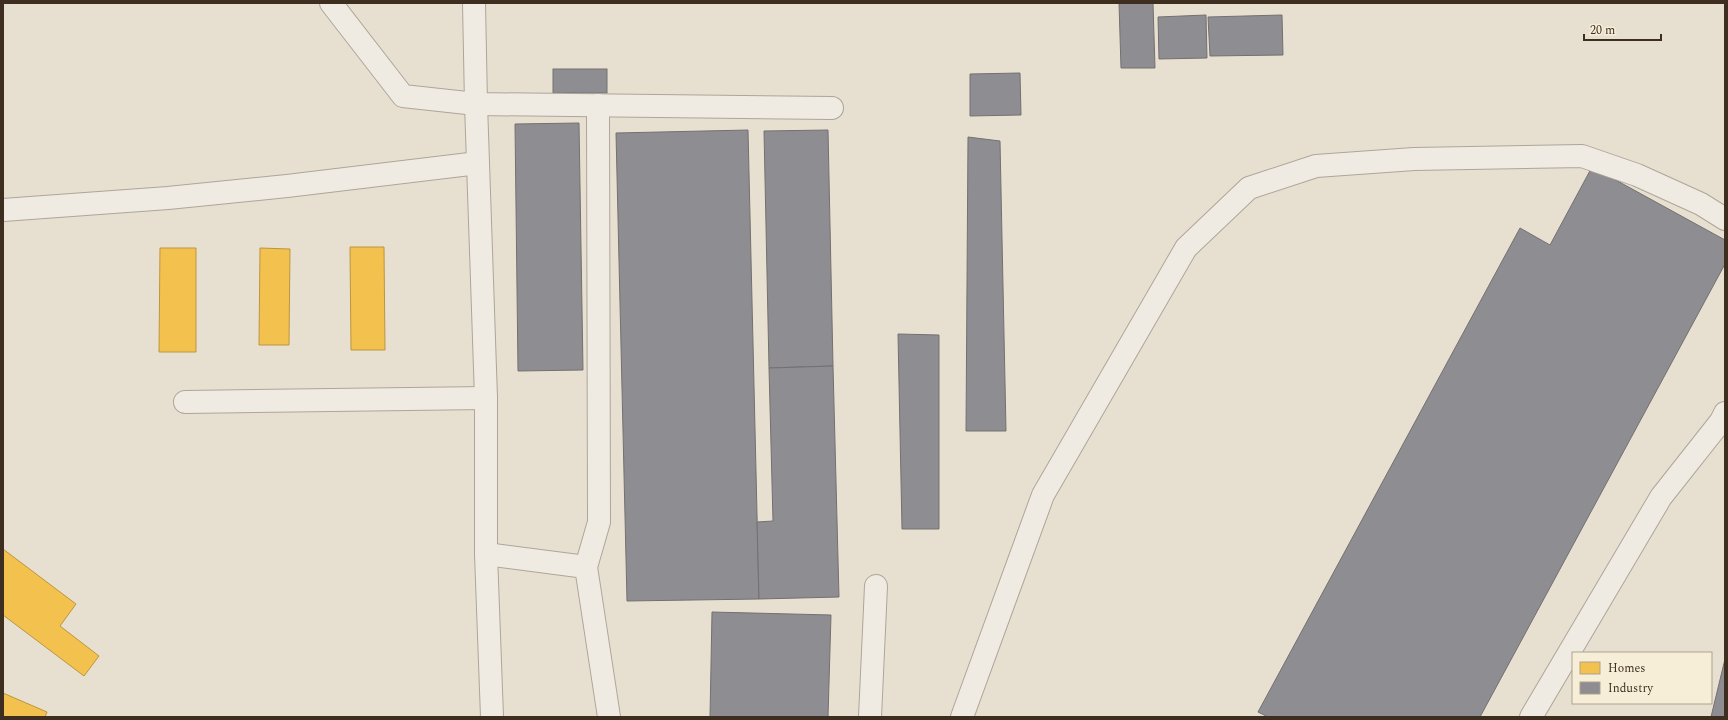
<svg xmlns="http://www.w3.org/2000/svg" width="1728" height="720" viewBox="0 0 1728 720" font-family="Spectral,serif">
<style>
.homes{fill:#f2c14e;stroke:#bc9540}
.industry{fill:#8d8d92;stroke:#757070}
.lines{fill:none;stroke-linecap:round;stroke-linejoin:round}
.minor-casing{stroke:#ada599;stroke-width:24}
.minor{stroke:#efebe3;stroke-width:22}
</style>
<rect width="100%" height="100%" fill="#e7e0d1"/>
<!-- homes -->
<g class="homes">
<polygon points="350,247 384,247 385,350 351,350"/>
<polygon points="160,248 196,248 196,352 159,352"/>
<polygon points="260,248 290,249 289,345 259,345"/>
<polygon points="3,549 76,604 60,626 99,656 84,676 3,615"/>
<polygon points="3,693 47,712 45,717 3,717"/>
</g>
<!-- industry -->
<g class="industry">
<polygon points="1119,3 1153,3 1155,68 1121,68"/>
<polygon points="1206,15 1207,58 1159,59 1158,17"/>
<polygon points="1282,15 1283,55 1210,56 1208,17"/>
<rect x="553" y="69" width="54" height="24"/>
<polygon points="1020,73 1021,115 970,116 970,74"/>
<polygon points="579,123 583,370 518,371 515,124"/>
<polygon points="748,130 759,599 627,601 616,133"/>
<polygon points="828,130 833,366 769,368 764,131"/>
<polygon points="968,137 1000,141 1006,431 966,431"/>
<polygon points="1592,167 1725,240 1725,264 1480,717 1268,717 1258,712 1520,228 1550,245"/>
<polygon points="898,334 939,335 939,529 902,529"/>
<polygon points="833,366 839,597 759,599 757,522 773,521 769,368"/>
<polygon points="712,612 831,615 828,717 710,717"/>
<polygon points="1725,659 1725,717 1711,717"/>
</g>
<g class="lines">
<defs>
<g id="minor">
<polyline points="331,3 403,96 476,104 832,108"/>
<polyline points="474,3 476,104 486,398 486,554 492,717"/>
<polyline points="3,210 168,198 287,186 478,163"/>
<polyline points="185,402 486,398"/>
<polyline points="486,554 586,567 609,717"/>
<polyline points="586,567 599,522 598,105"/>
<polyline points="870,717 876,586"/>
<polyline points="962,717 1043,495 1186,248 1249,188 1316,166 1414,159 1582,156 1637,175 1701,204 1725,219"/>
<polyline points="1531,717 1661,497 1721,421 1725,413"/>
</g>
</defs>
<!-- minor casing -->
<use href="#minor" class="minor-casing"/>
<!-- minor -->
<use href="#minor" class="minor"/>
</g>
<!-- border -->
<rect width="1728" height="720" fill="none" stroke="#3d2e20" stroke-width="8"/>
<!-- legend -->
<rect x="1572" y="652" width="140" height="52" fill="#f7eed8" stroke="#ada18e"/>
<rect x="1580" y="662" width="20" height="12" fill="#f2c14e" stroke="#ada18e"/>
<text x="1608" y="672" font-size="12" fill="#3d2e20">Homes</text>
<rect x="1580" y="682" width="20" height="12" fill="#8d8d92" stroke="#ada18e"/>
<text x="1608" y="692" font-size="12" fill="#3d2e20">Industry</text>
<!-- scale -->
<path d="M1584 34v6h77v-6" fill="none" stroke="#3d2e20" stroke-width="2"/>
<text x="1590" y="34" font-size="12" fill="#3d2e20" stroke="#f7eed8" stroke-width="3" paint-order="stroke">20 m</text>
</svg>
